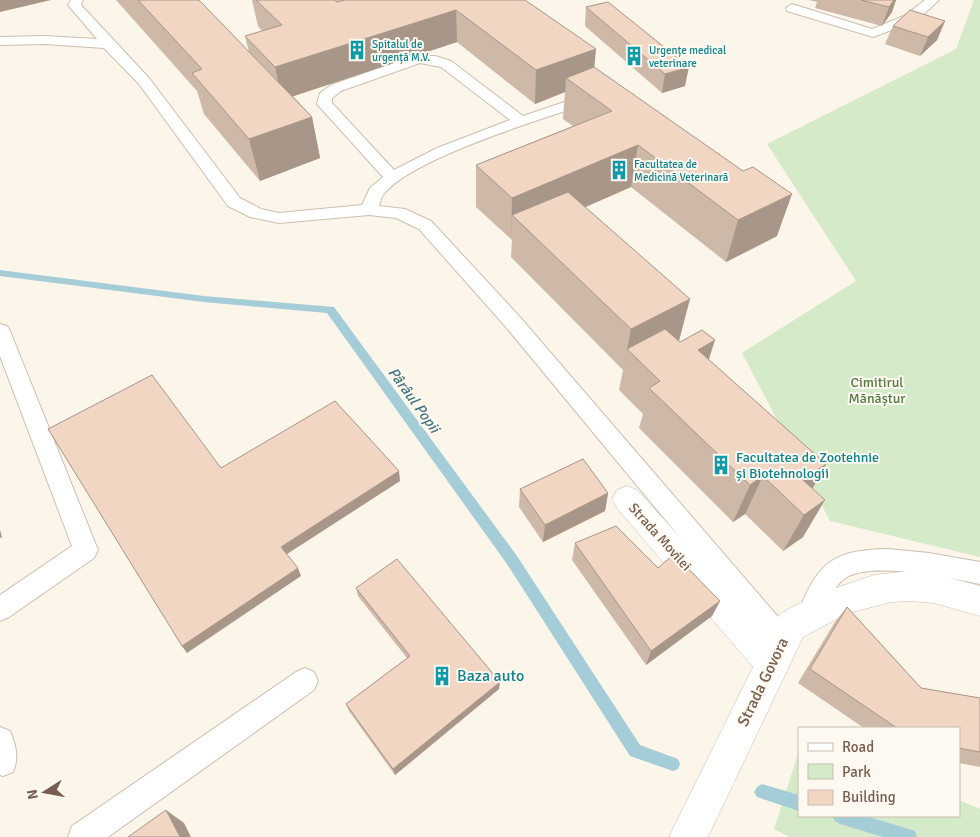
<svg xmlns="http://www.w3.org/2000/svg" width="980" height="837" viewBox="0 0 980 837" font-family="Signika,sans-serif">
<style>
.green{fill:#d5eac8}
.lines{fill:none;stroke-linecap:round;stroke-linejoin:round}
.stream{fill:#a5cdd7;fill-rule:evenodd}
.lane-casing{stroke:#cebeb0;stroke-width:2}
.street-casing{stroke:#cebeb0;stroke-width:1}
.lane{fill:#fff;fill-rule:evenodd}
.street{fill:#fff;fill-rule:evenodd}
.wall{fill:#ceb8a8}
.shaded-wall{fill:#a89688}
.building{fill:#f0d6c3;stroke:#a89688}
.labels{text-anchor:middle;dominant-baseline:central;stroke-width:4;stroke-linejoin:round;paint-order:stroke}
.far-culture-label{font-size:11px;fill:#0d838f;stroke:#fef9f0;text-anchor:start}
.park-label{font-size:14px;fill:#547b46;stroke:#fef9f0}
.culture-label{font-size:14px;fill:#0d838f;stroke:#fef9f0;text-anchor:start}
.street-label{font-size:14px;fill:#765d4e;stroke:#fef9f0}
.water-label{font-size:15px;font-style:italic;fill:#457581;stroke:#fef9f0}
.near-culture-label{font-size:16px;fill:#0d838f;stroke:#fef9f0;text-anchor:start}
.near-street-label{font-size:16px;fill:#765d4e;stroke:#fef9f0}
</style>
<rect width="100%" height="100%" fill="#fcf5ea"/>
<!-- green -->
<g class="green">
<polygon points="974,0 980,0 980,557 830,521 742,353 856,281 767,144 956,49"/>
<polygon points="799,751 799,816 959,816 959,800 980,809 980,837 789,837 774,829"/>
</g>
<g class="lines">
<!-- stream -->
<g class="stream">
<polygon points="0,270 204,296 334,307 517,556 640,745 678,759 680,764 678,769 673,771 630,756 507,564 327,313 204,302 0,276"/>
<polygon points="762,784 799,795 799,811 757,797 754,792 757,787"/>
<polygon points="832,816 865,816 909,829 915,831 917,837 883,837 840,824 835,821"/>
</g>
<defs>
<g id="lane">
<path d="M71,0h12l-2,5 68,73 91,120 21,11 18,4 83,-8 8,-17 13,-11 -66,-73 3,-11 11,-8 83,-29h21l16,5 72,55 62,-21h10l2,3 -2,3c-46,16 -185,57 -212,94 -2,3 -3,7 -4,11l26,3 26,12 88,95 273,317 4,9 -4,9 -9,3 -9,-3 -269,-325 -86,-97 -23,-11 -27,-3 -90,8 -29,-6 -22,-11 -89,-122 -35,-36 -59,-4 -45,1v-8l45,-1 52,3 -29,-34zM420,63l21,4 69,53 -73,28 -43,22 -62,-67v-5l9,-7z"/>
<polygon points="925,0 939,0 916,21 873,37 787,11 786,8 792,4 872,29 906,15"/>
<polygon points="0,324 7,326 10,331 98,550 94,558 9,617 0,621 0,595 72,546 0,356"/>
<path d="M888,549l41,4 51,9v22c-30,-6 -111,-24 -136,-5 -13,10 -17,27 -24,42l-9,4 -9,-4 -4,-8c20,-51 35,-63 90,-64z"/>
<polygon points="305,668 314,672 318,681 314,690 108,837 68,837 72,826 296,672"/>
<path d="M0,727l10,4c6,14 9,27 3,41l-10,4 -3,-1z"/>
</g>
<polygon id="street" points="627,486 637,490 769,635 779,615 794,606 827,591 874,575 910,571 928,572 980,586 980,616 934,603 910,601 892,602 848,613 803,637 708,837 669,837 753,667 617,508 612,499 617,490"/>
</defs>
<!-- lane casing -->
<use href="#lane" class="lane-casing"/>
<!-- street casing -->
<use href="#street" class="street-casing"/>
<!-- lane -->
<use href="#lane" class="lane"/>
<!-- street -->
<use href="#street" class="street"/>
</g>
<!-- wall -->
<g class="wall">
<polygon points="116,0 199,0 249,52 245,36 262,31 258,26 252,0 525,0 594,68 777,236 726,262 631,187 585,207 679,341 709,360 826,464 812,489 803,537 783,551 745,514 733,522 639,428 643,414 619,390 623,370 511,257 512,240 476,207 476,165 573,126 563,119 565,92 535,104 457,42 293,96 312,117 320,158 260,181 204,114 197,91"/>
<polygon points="809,0 896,0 892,12 882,26 815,8 817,2"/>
<polygon points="586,7 685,86 662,93 585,26"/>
<polygon points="945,21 937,40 920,56 885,44 893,26"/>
<polygon points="520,489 608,493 605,511 543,542 519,507"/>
<polygon points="575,543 658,568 720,601 712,616 646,665 572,560"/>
<polygon points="356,588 499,689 395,775 349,711 346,704 407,658 358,596"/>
<polygon points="847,607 921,688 980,698 980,767 959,763 959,728 864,728 798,683 835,622"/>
</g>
<!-- shaded-wall -->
<g class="shaded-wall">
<polygon points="0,0 51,0 0,12"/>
<polygon points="894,0 896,0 892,12 882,26 889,7"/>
<polygon points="456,10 457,42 282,100 275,67"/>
<polygon points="945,21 937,40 920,56 928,37"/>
<polygon points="596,49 593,82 566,78 565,92 535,104 536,70"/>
<polygon points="689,67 685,86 662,93 665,74"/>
<polygon points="312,117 320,158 260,181 249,139"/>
<polygon points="638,145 631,187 529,232 512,215 511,240 512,198"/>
<polygon points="792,194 777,236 726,262 738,220"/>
<polygon points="690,299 679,341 639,361 627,349 623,370 631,329"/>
<polygon points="715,340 702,381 698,350"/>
<polygon points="826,464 805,502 803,480"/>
<polygon points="399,471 400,481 284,556 281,547"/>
<polygon points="763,476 745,514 733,522 750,485"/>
<polygon points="608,493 605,511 543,542 545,525"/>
<polygon points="825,500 803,537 783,551 804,515"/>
<polygon points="0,530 2,537 0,538"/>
<polygon points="298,568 301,576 187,653 182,646"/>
<polygon points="720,601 712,616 646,665 651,651"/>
<polygon points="500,682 499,689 395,775 393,769"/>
<polygon points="166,810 184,823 191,837 180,837"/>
</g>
<!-- building -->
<g class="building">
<polygon points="138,0 199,0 312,117 249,139 192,73 202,69"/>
<polygon points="256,0 335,0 337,2 345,0 525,0 596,49 536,70 456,10 275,67 245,36 282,25"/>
<polygon points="861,0 894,0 889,7"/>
<polygon points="608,2 689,67 665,74 586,7"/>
<polygon points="910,10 945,21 928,37 893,26"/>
<polygon points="594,67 743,171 753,167 792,194 738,220 638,145 512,198 476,165 612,111 566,78"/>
<polygon points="568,192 690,299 631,329 512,215"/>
<polygon points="665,329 680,342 702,330 715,340 698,350 826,464 803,480 825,500 804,515 763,476 750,485 649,388 660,381 627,349"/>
<polygon points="152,375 221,468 335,401 399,471 281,547 298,568 182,646 48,429"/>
<polygon points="583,459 608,493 545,525 520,489"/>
<polygon points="616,526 658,568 674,554 720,601 651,651 575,543"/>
<polygon points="397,559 500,682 393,769 346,704 410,656 356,588"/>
<polygon points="847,607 921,688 980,698 980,752 959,748 959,728 897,728 810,669"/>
<polygon points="166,810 180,837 128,837"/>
</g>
<!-- icons -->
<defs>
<symbol id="building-bare" viewBox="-9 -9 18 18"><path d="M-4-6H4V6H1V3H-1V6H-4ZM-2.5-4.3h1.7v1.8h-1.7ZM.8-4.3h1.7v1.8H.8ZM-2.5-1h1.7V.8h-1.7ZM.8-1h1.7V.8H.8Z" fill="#0f9aa8" stroke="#fef9f0" stroke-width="2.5" paint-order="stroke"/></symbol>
</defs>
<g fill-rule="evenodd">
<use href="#building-bare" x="343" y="36" width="28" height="28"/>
<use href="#building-bare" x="620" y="42" width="28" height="28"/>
<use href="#building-bare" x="605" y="156" width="28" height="28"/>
<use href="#building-bare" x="707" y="451" width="28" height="28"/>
<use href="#building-bare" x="428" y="662" width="28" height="28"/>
</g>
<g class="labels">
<!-- far-culture labels -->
<g class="far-culture-label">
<text x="372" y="44">Spitalul de<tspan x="372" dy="13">urgență M.V.</tspan></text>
<text x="649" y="50">Urgențe medical<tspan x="649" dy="13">veterinare</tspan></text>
<text x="634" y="164">Facultatea de<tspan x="634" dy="13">Medicină Veterinară</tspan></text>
</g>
<!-- park labels -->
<g class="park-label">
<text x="877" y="382">Cimitirul<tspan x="877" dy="16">Mănăștur</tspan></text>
</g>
<!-- culture labels -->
<g class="culture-label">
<text x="736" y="457">Facultatea de Zootehnie<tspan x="736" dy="16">și Biotehnologii</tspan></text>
</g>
<!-- street labels -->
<g class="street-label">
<text transform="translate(660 537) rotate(48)">Strada Movilei</text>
</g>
<!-- water labels -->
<g class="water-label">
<text transform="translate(414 400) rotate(54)">Pârâul Popii</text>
</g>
<!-- near-culture labels -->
<g class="near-culture-label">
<text x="457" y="676">Baza auto</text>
</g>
<!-- near-street labels -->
<g class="near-street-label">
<text transform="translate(763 682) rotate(-64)">Strada Govora</text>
</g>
</g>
<!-- legend -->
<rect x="798" y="727" width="162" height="90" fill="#fef9f0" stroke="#c8bbaf"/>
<rect x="808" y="743" width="25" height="8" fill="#ffffff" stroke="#c8bbaf"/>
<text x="842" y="752" font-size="15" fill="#765d4e">Road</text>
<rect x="808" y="764" width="25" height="15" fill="#d5eac8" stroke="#c8bbaf"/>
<text x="842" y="777" font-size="15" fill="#765d4e">Park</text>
<rect x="808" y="790" width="25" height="15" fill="#f0d6c3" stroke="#c8bbaf"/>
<text x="842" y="802" font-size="15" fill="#765d4e">Building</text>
<!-- north arrow -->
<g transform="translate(45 792) rotate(259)" stroke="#fef9f0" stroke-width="4" paint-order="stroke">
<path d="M0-4L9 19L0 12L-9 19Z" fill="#765d4e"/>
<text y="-8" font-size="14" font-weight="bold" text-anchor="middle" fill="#765d4e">N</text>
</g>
</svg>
